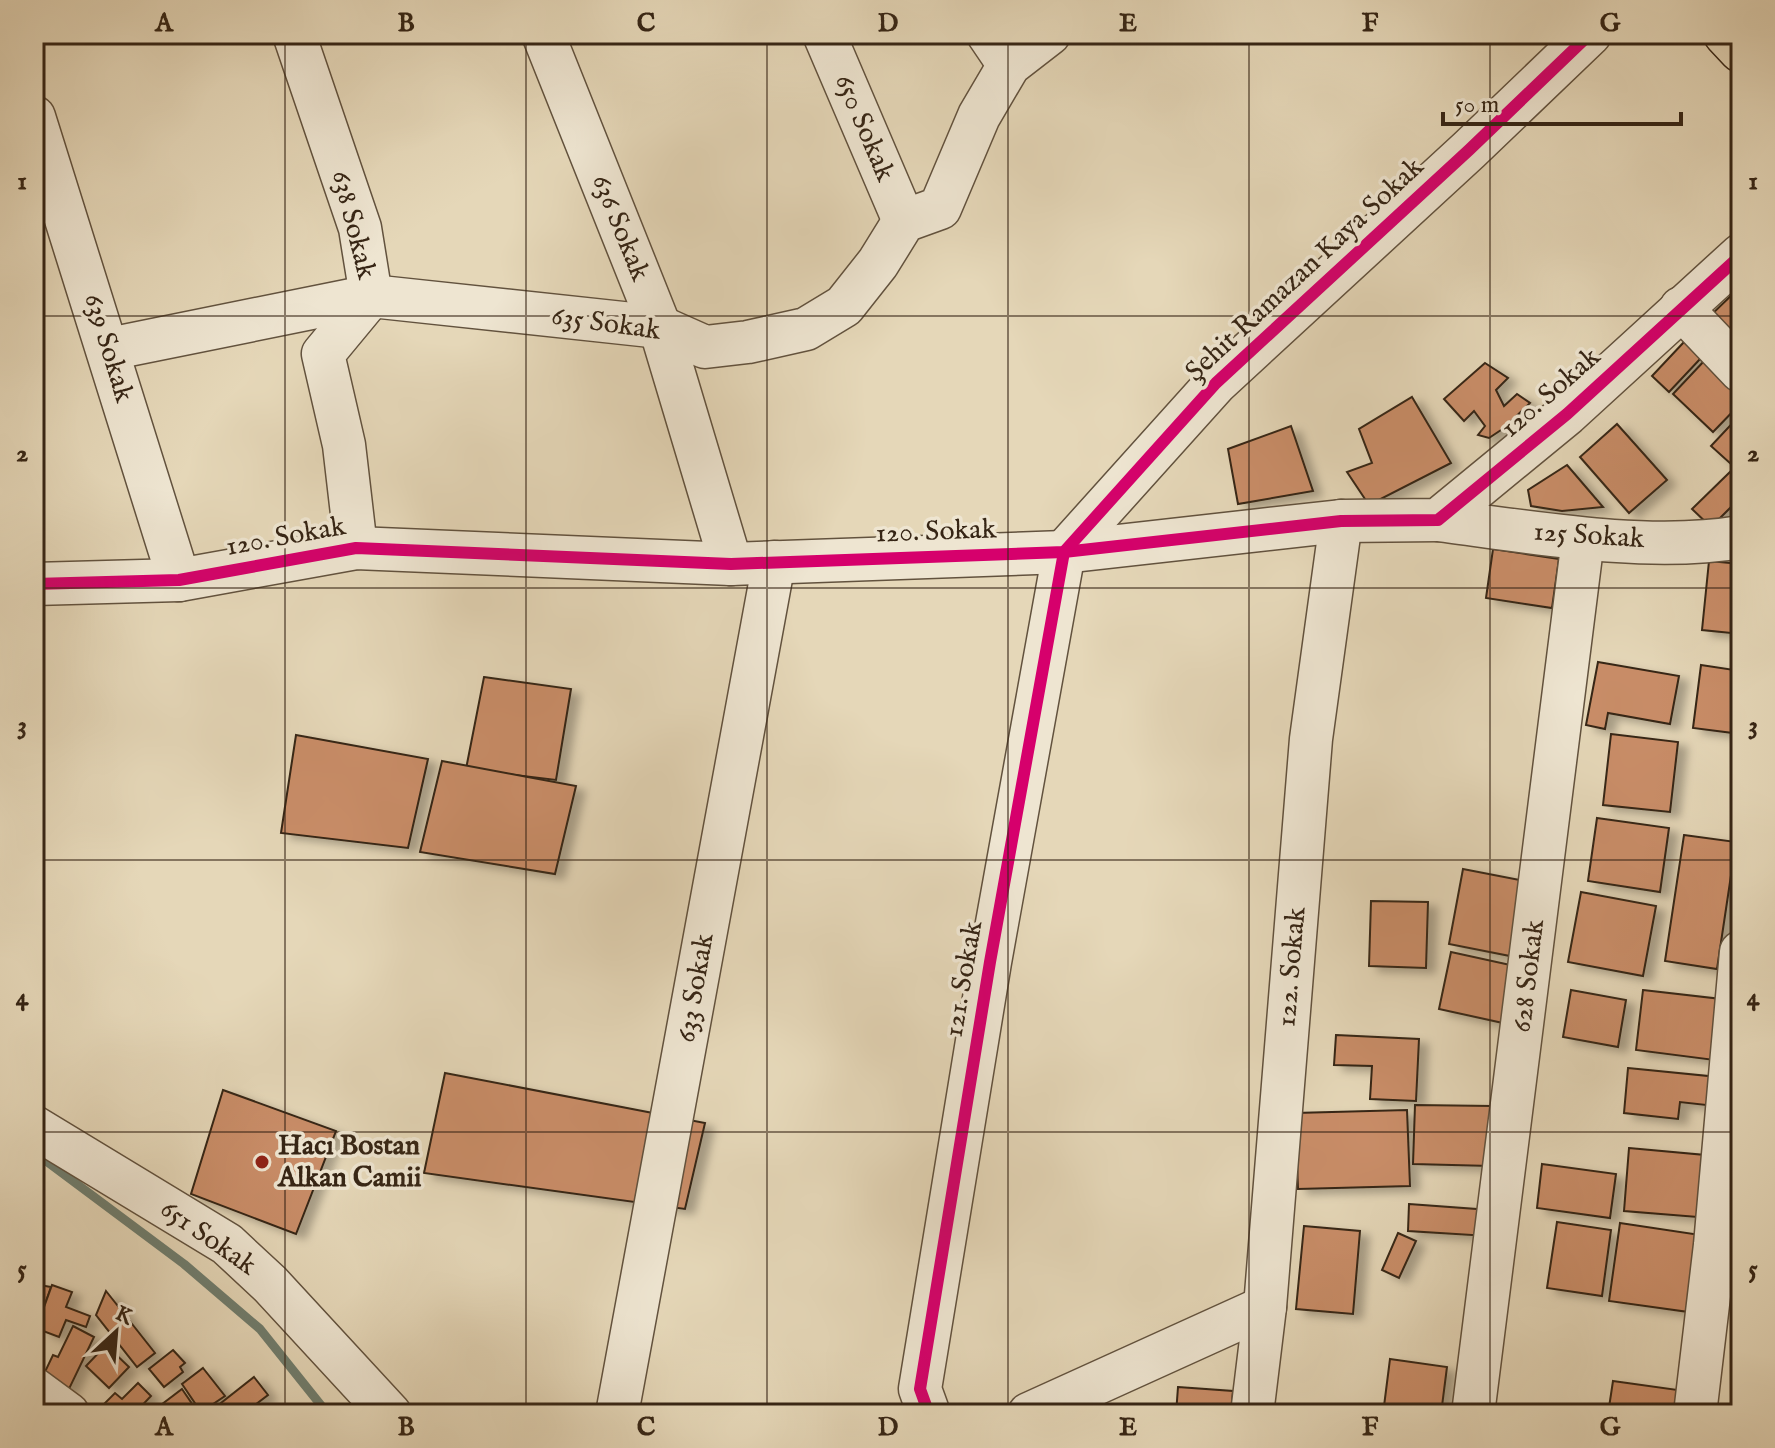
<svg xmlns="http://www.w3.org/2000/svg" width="1775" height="1448" viewBox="0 0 1775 1448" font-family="'IM FELL English',serif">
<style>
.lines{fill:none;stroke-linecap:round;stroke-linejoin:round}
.stream{stroke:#707e6f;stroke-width:9}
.building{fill:#c98d67;stroke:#362515;stroke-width:2;filter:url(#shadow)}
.minor-casing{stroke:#62523e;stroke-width:45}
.major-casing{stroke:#362515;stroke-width:47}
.minor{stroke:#eee5d1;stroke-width:42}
.major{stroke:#e5d7b8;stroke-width:44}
.cycleway-casing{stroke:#eee5d1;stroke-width:17}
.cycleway{stroke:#d6006c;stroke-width:12}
.grid{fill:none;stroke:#362515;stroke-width:2;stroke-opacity:0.55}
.poi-dot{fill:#8f2418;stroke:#eee5d1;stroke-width:3}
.labels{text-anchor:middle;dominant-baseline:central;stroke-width:7;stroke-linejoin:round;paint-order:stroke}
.street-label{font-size:28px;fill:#362515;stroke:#eee5d1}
.poi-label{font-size:28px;font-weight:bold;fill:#362515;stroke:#eee5d1;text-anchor:start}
.neatline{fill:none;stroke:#362515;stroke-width:3}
.grid-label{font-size:26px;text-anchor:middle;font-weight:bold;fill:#362515}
</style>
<defs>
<filter id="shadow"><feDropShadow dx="9" dy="5" stdDeviation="4" flood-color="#0004"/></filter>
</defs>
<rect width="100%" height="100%" fill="#e5d7b8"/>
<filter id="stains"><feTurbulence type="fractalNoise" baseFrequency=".0025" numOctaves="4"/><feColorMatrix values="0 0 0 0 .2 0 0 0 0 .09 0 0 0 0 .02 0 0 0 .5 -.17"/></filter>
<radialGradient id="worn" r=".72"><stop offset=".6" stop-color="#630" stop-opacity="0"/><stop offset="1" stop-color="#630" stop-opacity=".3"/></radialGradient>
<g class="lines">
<!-- stream -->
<polyline class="stream" points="34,1152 184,1264 260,1329 328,1414"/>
</g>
<!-- building -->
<g class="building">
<polygon points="1740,287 1741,288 1741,351 1709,317"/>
<polygon points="1684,342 1701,358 1669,392 1652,376"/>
<polygon points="1705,360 1741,394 1741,403 1713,432 1673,394"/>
<polygon points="1485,363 1508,378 1496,390 1504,406 1517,394 1530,403 1504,428 1489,438 1478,435 1485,426 1474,411 1464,421 1444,399"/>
<polygon points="1412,397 1451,463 1369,505 1347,472 1372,463 1359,429"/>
<polygon points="1741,414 1741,473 1711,446"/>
<polygon points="1617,424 1667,480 1629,513 1580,457"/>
<polygon points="1291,426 1313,491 1238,504 1228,449"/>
<polygon points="1567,465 1603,507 1562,511 1531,506 1528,490"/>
<polygon points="1731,471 1741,481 1741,497 1711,527 1692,509"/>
<polygon points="1493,549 1559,559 1552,608 1486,598"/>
<polygon points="1709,561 1741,564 1741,634 1702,630"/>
<polygon points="1598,662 1679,676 1670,724 1608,713 1605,729 1586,725"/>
<polygon points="1701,665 1741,671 1741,734 1693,728"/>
<polygon points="484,677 571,689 556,780 466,769"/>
<polygon points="1611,734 1678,742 1670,812 1603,805"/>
<polygon points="296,735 428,759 408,848 281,833"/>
<polygon points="442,761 576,786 555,874 420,852"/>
<polygon points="1597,818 1669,828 1660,892 1588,881"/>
<polygon points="1684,835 1736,842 1717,969 1665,961"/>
<polygon points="1463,869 1530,882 1515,957 1449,944"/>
<polygon points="1581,892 1656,906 1643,976 1568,962"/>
<polygon points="1371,901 1428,902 1426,968 1369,966"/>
<polygon points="1451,952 1524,968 1512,1025 1439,1009"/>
<polygon points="1571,990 1626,1000 1618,1047 1563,1037"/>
<polygon points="1643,990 1721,999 1714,1060 1636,1050"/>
<polygon points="1336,1035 1419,1039 1416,1101 1370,1099 1372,1066 1334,1065"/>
<polygon points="1628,1068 1718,1077 1715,1106 1680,1102 1678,1119 1624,1113"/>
<polygon points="445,1073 705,1123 685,1209 424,1173"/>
<polygon points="223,1090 336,1131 296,1234 191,1194"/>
<polygon points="1415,1105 1492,1106 1491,1166 1413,1164"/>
<polygon points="1407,1110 1410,1186 1298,1189 1295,1113"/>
<polygon points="1629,1148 1716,1156 1710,1218 1624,1211"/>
<polygon points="1542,1164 1616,1174 1610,1218 1537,1208"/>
<polygon points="1409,1204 1490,1210 1488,1236 1408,1231"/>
<polygon points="1557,1222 1611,1230 1602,1296 1547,1288"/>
<polygon points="1620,1223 1707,1236 1696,1313 1609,1301"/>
<polygon points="1304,1226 1360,1231 1353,1314 1296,1309"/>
<polygon points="1398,1233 1416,1241 1399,1278 1382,1270"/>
<polygon points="34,1284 51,1287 39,1321 34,1321"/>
<polygon points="52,1285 72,1292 66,1307 90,1316 86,1327 66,1320 59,1337 43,1331 39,1321"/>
<polygon points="106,1291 155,1353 137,1367 96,1315"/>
<polygon points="73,1326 94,1337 68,1391 42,1378 53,1355 58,1357"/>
<polygon points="106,1345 129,1367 109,1388 86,1366"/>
<polygon points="173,1350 185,1363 180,1367 183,1372 164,1387 149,1369"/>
<polygon points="1390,1359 1447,1367 1441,1414 1383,1414"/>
<polygon points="203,1368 225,1396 201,1412 182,1384"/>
<polygon points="254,1377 268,1395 243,1414 207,1414"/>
<polygon points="1613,1381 1685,1391 1682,1414 1608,1414"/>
<polygon points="138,1383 151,1396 134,1414 95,1413 115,1393 122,1399"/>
<polygon points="1178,1387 1233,1391 1231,1414 1176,1414"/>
<polygon points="182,1389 199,1414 149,1414"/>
</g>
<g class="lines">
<defs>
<g id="minor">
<polyline points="294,34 360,228 371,296 323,354 344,445 356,548"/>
<polyline points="543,34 660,327 731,564"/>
<polyline points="824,34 904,221"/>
<polyline points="988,34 1009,65"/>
<polyline points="34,117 179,580"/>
<polyline points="1681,308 1741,371"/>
<polyline points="109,349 371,296 660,327 705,347 748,342 806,329 844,306 878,263 904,221 940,208 979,116 1009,65 1049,34"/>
<path d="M1438,520c94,12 209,33 303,17"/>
<polyline points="34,584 179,580 356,548 731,564 1064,552 1341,521 1438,520 1567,414 1741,255"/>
<polyline points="34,1127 227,1244 270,1284 390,1414"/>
<polyline points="34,1389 68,1414"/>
<polyline points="617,1414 774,562"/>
<polyline points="929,1414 920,1389 990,962 1064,552 1216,383 1469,150 1590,34"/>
<polyline points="1029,1414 1265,1307"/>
<polyline points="1252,1414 1265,1307 1311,739 1341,521"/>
<polyline points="1473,1414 1583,539"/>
<polyline points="1695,1414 1715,1245 1741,952"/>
</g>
<polyline id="major" points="1726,34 1741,50"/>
</defs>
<!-- minor casing -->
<use href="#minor" class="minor-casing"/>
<!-- major casing -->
<use href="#major" class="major-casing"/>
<!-- minor -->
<use href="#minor" class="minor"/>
<!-- major -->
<use href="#major" class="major"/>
<defs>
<g id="cycleway">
<polyline points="34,584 179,580 356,548 731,564 1064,552 1341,521 1438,520 1567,414 1741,255"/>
<polyline points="929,1414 920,1389 990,962 1064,552 1216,383 1469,150 1590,34"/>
</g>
</defs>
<!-- cycleway casing -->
<use href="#cycleway" class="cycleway-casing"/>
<!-- cycleway -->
<use href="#cycleway" class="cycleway"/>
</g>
<!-- grid -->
<path class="grid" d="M285,34v1380M526,34v1380M767,34v1380M1008,34v1380M1249,34v1380M1490,34v1380M34,316h1707M34,588h1707M34,860h1707M34,1132h1707"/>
<!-- markers -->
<circle class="poi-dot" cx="262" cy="1162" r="8"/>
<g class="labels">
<!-- street labels -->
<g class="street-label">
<text transform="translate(864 128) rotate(67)">650 Sokak</text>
<text transform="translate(353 225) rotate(76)">638 Sokak</text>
<text transform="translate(620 228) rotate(68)">636 Sokak</text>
<text transform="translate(1305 270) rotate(-43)">Şehit Ramazan Kaya Sokak</text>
<text transform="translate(606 324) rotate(8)">635 Sokak</text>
<text transform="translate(108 348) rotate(73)">639 Sokak</text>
<text transform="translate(1551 393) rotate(-41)">120. Sokak</text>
<text transform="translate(936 532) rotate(-2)">120. Sokak</text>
<text transform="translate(1589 536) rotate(4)">125 Sokak</text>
<text transform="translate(286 537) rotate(-10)">120. Sokak</text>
<text transform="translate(1292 967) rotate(-85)">122. Sokak</text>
<text transform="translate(1529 976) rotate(-83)">628 Sokak</text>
<text transform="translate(964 979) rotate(-80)">121. Sokak</text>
<text transform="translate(696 988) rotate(-80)">633 Sokak</text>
<text transform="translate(208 1238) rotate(35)">651 Sokak</text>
</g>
<!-- poi labels -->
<g class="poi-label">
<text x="278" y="1146">Hacı Bostan<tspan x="278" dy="32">Alkan Camii</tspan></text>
</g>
</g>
<!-- margin -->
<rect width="1775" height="1448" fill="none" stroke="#e5d7b8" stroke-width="88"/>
<!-- north arrow -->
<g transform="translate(116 1332) rotate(26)" stroke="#eee5d1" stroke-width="6" paint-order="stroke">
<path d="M0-6L14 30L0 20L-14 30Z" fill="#362515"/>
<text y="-12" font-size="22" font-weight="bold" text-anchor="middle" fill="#362515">K</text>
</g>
<!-- scale -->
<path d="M1443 112v12h238v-12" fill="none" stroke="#362515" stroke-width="4"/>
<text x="1455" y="112" font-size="24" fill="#362515" stroke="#eee5d1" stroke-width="6" paint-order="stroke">50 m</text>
<rect x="44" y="44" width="1687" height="1360" class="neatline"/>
<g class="grid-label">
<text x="164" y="31">A</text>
<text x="406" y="31">B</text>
<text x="646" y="31">C</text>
<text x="888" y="31">D</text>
<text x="1128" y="31">E</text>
<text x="1370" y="31">F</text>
<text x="1610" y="31">G</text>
<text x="22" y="189">1</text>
<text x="1753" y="189">1</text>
<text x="22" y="461">2</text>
<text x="1753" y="461">2</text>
<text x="22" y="733">3</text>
<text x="1753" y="733">3</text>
<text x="22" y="1005">4</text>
<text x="1753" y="1005">4</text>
<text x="22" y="1277">5</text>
<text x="1753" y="1277">5</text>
<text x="164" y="1435">A</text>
<text x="406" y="1435">B</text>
<text x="646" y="1435">C</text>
<text x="888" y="1435">D</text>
<text x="1128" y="1435">E</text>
<text x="1370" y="1435">F</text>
<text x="1610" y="1435">G</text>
</g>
<rect width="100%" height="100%" filter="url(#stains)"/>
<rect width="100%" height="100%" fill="url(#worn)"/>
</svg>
